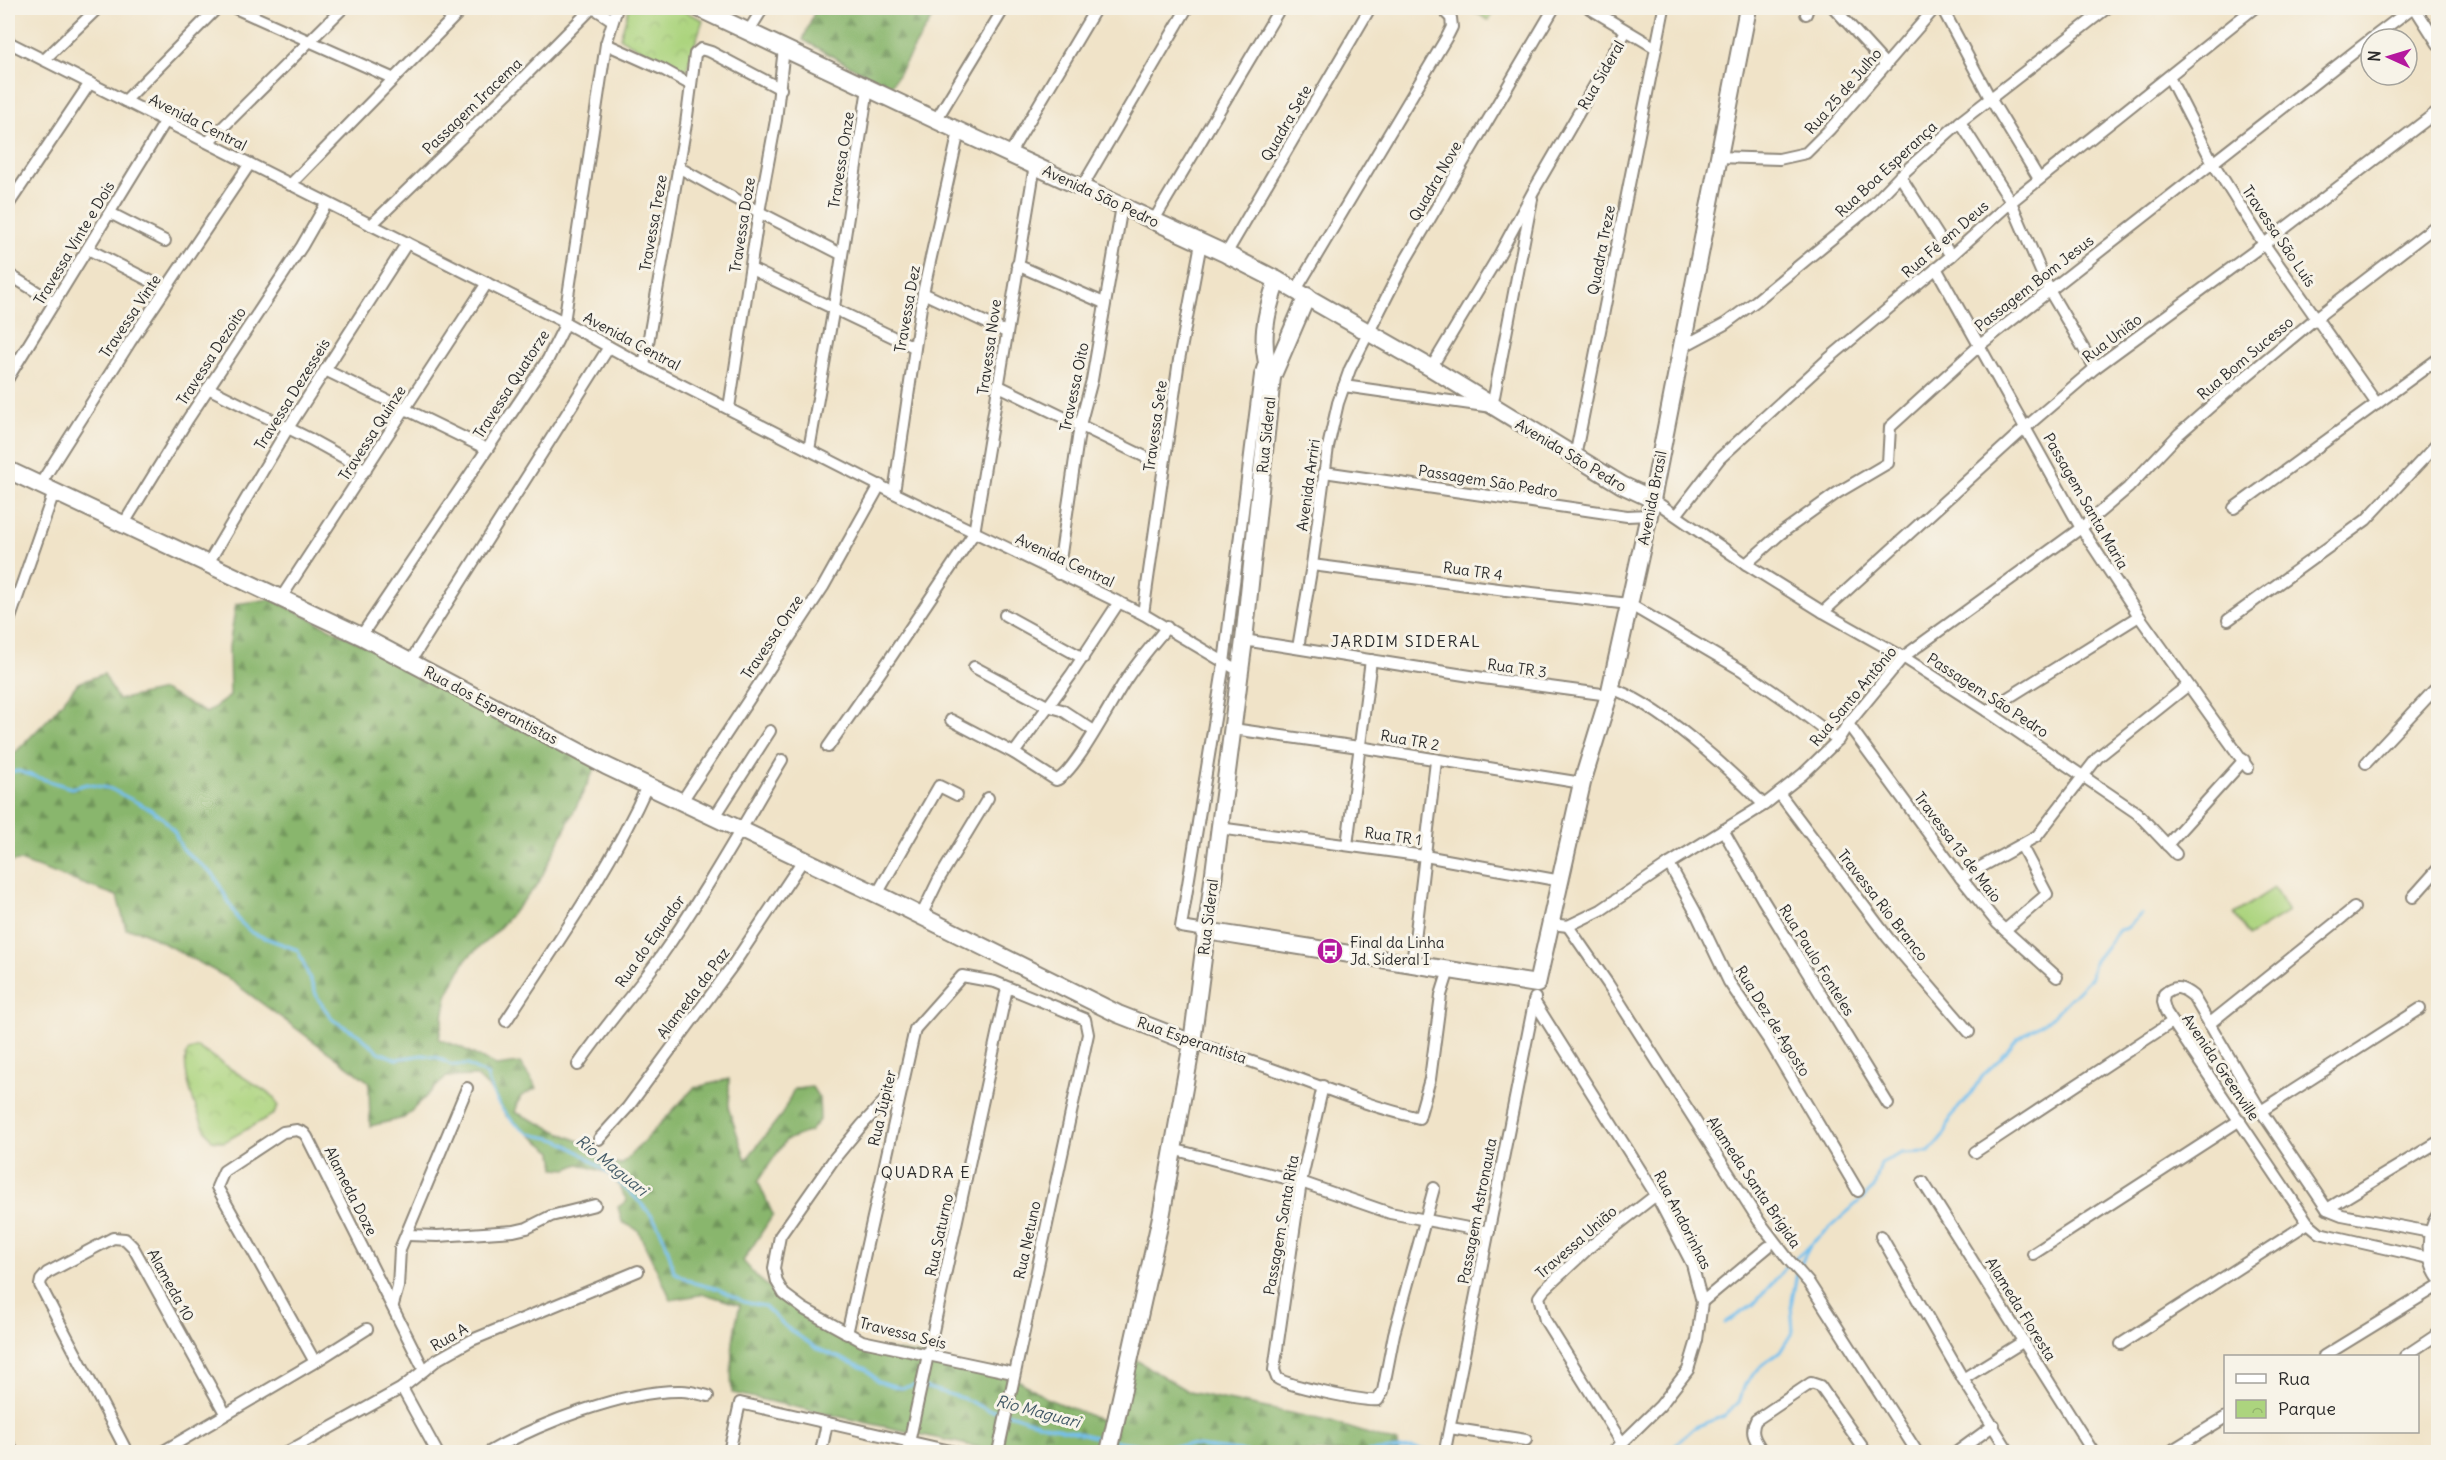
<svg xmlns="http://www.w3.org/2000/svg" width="2446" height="1460" viewBox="0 0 2446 1460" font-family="Delius,sans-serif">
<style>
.grass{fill:#acd47e;stroke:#6c8054;stroke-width:1.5}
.forest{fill:url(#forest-firs);stroke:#5a704c;stroke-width:1.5}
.park{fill:url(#park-crowns);stroke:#6c8054;stroke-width:1.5}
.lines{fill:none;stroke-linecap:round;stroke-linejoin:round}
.stream{stroke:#74c0ee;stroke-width:3}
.street-casing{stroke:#8e877a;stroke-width:14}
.secondary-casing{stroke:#8e877a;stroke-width:20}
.street{stroke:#fff;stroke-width:10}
.secondary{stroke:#fff;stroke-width:16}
.labels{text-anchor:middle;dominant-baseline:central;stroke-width:6;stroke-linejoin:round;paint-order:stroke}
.street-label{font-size:15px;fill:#2b2b2b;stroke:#f7f3e8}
.poi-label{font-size:15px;fill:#2b2b2b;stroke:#f7f3e8;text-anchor:start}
.neighbourhood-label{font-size:16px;letter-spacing:1.5px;fill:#2b2b2b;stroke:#f7f3e8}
.water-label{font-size:16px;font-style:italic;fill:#415866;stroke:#f7f3e8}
</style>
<defs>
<pattern id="forest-firs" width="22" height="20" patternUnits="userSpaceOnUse" patternTransform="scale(1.5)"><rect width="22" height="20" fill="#89b66d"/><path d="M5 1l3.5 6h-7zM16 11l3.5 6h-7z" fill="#70945a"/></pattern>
<pattern id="park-crowns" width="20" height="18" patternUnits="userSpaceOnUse" patternTransform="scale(1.5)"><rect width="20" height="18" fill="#acd47e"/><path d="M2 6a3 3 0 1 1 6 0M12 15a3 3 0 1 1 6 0" fill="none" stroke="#94b66d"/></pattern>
</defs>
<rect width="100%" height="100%" fill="#f7f3e8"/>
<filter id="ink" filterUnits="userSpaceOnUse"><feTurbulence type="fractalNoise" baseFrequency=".0167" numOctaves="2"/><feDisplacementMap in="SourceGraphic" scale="12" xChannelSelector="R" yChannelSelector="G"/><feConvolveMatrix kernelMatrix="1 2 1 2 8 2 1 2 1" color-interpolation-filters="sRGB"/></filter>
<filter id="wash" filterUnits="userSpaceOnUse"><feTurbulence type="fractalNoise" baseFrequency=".008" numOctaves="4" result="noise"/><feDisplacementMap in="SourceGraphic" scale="24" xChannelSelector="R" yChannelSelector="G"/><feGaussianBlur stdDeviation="1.35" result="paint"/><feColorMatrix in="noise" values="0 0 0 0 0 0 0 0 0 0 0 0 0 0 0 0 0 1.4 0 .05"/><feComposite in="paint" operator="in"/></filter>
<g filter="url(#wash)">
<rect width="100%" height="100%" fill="#f0e3c8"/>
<!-- grass -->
<g class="grass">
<polygon points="1469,8 1496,8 1488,20"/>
<polygon points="2274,888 2288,912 2249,936 2234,914"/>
</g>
<!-- forest -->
<g class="forest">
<polygon points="816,8 938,8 890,88 803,40"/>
<path d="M271,599l327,163 -60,122 -44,50 -28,25 -19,37 -8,43 21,8 36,19 24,-3 17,25 -16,8 -6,16 68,31 23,19 16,2 72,-76 35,-9v31l17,50 36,-46 12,-25 18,-2 7,11 1,21 -10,12 -24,9 -28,41 15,34 -30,46 15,17 44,37 47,29 79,12 3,5 87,19 30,19 53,21 13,-5 12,-61 63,38 139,29 69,22 1,9h-398l-268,-59c-2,-30 0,-58 8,-88l-35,-11 -34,6c-10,-24 -23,-46 -33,-70l-16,-8 -4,-15 9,-6 -11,-20 -11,-9 -26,-8 -12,5 -12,-1 -2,-16 -47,-36 -16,-27 -14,-13 -30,1 -42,41 -34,8 -1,-44 -143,-105 -85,-46 -15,-2 -9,-33 -97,-35 -12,1v-102l42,-43 28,-34 26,-9 14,26 45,-10 43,23 24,-17 -1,-49 7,-43z"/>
</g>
<!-- park -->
<g class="park">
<polygon points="629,8 677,8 703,20 685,74 620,38"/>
<path d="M197,1047l77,50 4,9 -4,8 -50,28 -12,-2c-12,-15 -32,-70 -25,-88z"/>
</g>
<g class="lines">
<!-- stream -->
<g class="stream">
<path d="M8,773l10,-2 53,17 16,-4 24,5 39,20 14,10 11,14 7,16 32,26 25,46 13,12 46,17 20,49 15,21 26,15 20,17 17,7 27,-4 16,3 12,7h16l20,10c5,24 20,46 42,58 11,5 24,3 35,10 26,14 79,56 93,81 9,15 13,32 17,48l20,11 24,6 26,13 20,4 22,21 30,21 50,21 12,12 22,7 18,-3 47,14 23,11 12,1 37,12 70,17"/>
<polyline points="1799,1267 1810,1246"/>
<polyline points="1725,1323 1754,1304 1787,1266 1874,1188 1881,1163 1902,1153 1929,1152 1946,1132 1951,1116 1970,1095 1983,1075 2000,1059 2017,1039 2052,1017 2091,977 2094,962 2119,930 2127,928 2141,914"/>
<polyline points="1116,1441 1156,1447 1188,1445 1248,1452"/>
<polyline points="1368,1452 1412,1448 1434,1452"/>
<polyline points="1667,1452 1695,1427 1724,1416 1739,1402 1745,1384 1762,1365 1780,1352 1793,1331 1791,1305 1797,1273"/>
</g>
</g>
</g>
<g filter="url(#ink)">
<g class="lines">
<defs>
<g id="street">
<polyline points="235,8 392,78"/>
<polyline points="1589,8 1656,48"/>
<polyline points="1834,8 1886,65"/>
<polyline points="1942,8 1990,98 2039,179"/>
<polyline points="2415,8 2438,44"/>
<polyline points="591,9 597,10 612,20"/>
<polyline points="1806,14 1808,8"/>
<polyline points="748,32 763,8"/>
<polyline points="2371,39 2412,8"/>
<polyline points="8,42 564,322 644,366 894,493 1143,614 1239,671"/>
<polyline points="606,44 664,70 691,85"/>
<polyline points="44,60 98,8"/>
<polyline points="2169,77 2213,163 2264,244 2377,404"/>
<polyline points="125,101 217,8"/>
<polyline points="936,120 1004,8"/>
<polyline points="1960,122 2011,202 2049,290 2095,368"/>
<polyline points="208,142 343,8"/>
<polyline points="1010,153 1096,8"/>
<polyline points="1718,157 1779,159 1806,153 1830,129 1935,8"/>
<polyline points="678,167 759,212 841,254"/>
<polyline points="1900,176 1951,256"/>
<polyline points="290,185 463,8"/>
<polyline points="1082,187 1187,8"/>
<polyline points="8,205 90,83"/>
<polyline points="110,213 165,241"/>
<polyline points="1154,220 1280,8"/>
<polyline points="371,225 514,87 592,8"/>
<polyline points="88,249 166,289"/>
<polyline points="1226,254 1370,8"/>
<polyline points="1017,265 1104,303"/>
<polyline points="1936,268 2081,528 2139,616 2248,768"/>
<polyline points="751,269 914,347"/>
<polyline points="8,274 55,303"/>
<polyline points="1296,290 1448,35 1452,27 1451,18 1441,8"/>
<polyline points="923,293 1006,332"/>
<polyline points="1682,347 1725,324 1756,301 1869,208 1900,176 1960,122 2107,8"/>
<polyline points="644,366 686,124 695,54 701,49 711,52 781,89"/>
<polyline points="1431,368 1499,255 1534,190 1626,31"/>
<polyline points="325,370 487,449"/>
<polyline points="8,378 165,122"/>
<polyline points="999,386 1164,466"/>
<polyline points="1344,386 1492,407 1532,199"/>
<polyline points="208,388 310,439 366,470"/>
<polyline points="729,408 759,212 776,120 784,48"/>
<polyline points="809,450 834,307 868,88"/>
<polyline points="1575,457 1664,8"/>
<polyline points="1324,472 1627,516 1649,515"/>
<polyline points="39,486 130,342 249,165"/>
<polyline points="894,493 923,293 959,131"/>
<polyline points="1652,499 1746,564 1823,612 1903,657 1987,711 2137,813 2176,854"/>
<polyline points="2234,508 2438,359"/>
<polyline points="1677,514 1720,458 1827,360 1951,256 2011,202 2254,8"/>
<polyline points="123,525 188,419 302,246 326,204"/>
<polyline points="1746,564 1780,534 1837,493 1888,463 1890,427 1980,345 2371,39"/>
<polyline points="207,565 288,428 407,243"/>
<polyline points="1312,565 1506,590 1629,604 1743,671 1784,699 1838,740"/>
<polyline points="1058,574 1080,425 1092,380 1122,206"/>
<polyline points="281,598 487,283"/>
<polyline points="1823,612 2026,427 2095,368 2264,244 2438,111"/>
<polyline points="1143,614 1179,360 1201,243"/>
<polyline points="1005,615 1083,658"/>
<polyline points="2228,620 2366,520 2438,443"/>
<polyline points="8,624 54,492"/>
<polyline points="361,636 548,359 563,329 606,44 617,8"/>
<polyline points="1244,640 1483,678 1609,695"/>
<polyline points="1298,648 1312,565 1328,447 1338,403 1350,369 1405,261 1554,8"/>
<polyline points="415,654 609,347"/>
<polyline points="974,667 1047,706 1062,710 1094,731"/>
<path d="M1610,688c48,15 119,81 154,117"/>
<polyline points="1987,711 2139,616"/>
<path d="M951,720l63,33 42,27c18,-5 57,-82 71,-102 12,-18 26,-34 40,-51"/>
<polyline points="1848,724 1961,878 1997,923 2057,977"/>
<polyline points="1233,729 1359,747 1582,783"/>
<polyline points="828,747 891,657 974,533 1035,165"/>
<polyline points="1014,753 1071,675 1119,602"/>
<polyline points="2366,763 2438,686"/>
<polyline points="1779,793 1888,938 1969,1032"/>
<polyline points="682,801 823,587 880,485"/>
<polyline points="714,818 770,731"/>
<polyline points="1219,828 1425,856 1561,881"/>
<polyline points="1723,830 1763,900 1888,1104"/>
<polyline points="1347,845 1371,660"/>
<polyline points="2167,845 2244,760"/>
<polyline points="1669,864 1695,911 1729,982 1768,1039 1858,1191"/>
<polyline points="1961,878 2037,836 2098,757 2187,686"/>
<polyline points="877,894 939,786 957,795"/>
<polyline points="2413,897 2438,869"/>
<polyline points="921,916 939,879 988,798"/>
<polyline points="1551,924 1568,926 1601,910 1669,864 1764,805 1803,774 1838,740 1848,724 1903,657 2081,528 2128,488 2179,434 2226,393 2316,318 2438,224"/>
<polyline points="1568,926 1608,984 1759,1221 1788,1259 1809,1283 1917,1452"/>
<polyline points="2005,930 2047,894 2021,845"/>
<polyline points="1206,931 1181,927 1224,663 1260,375 1265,360"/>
<polyline points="1412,965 1436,761"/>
<polyline points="1534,1001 1656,1195 1692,1264 1702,1302 1697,1340 1688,1370 1660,1406 1613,1452"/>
<path d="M506,1021c51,-78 104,-152 142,-237"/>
<polyline points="2209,1024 2354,908"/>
<path d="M1192,1043c77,20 150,57 227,75l11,-39 11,-84 8,-25"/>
<path d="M578,1065c25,-37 55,-70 81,-106 45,-64 83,-132 123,-199"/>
<polyline points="903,1081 862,1125 834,1159 780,1236 774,1268 777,1282 784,1294 804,1309 862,1341 1013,1373"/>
<path d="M1323,1086l-22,96 -27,188 3,8c10,8 88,24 101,22l5,-9 11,-57 40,-146"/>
<polyline points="2261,1111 2420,1009"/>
<polyline points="599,1139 628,1107 733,965 803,860"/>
<polyline points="1172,1149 1301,1182 1390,1213 1489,1232"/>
<polyline points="1975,1152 2172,1022"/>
<polyline points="1923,1182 2093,1452"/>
<polyline points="2327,1209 2438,1142"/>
<path d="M2438,1214c-12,19 -13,45 0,64"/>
<polyline points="407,1235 438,1236 514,1231 527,1228 551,1216 595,1205"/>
<polyline points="1881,1236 1963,1379 2009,1452"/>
<polyline points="2033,1254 2240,1120"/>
<path d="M2429,1258l-97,-22 -12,-3 -12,-10 -142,-211 -3,-10 1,-8c12,-10 19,-6 29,2l68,115 66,98 15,6 88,17"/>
<polyline points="1702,1302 1768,1247"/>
<polyline points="393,1305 398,1287 400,1249 467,1088"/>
<polyline points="847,1334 915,1029 962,976 995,982 1085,1019 1088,1034 998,1452"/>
<polyline points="2121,1344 2308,1223"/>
<polyline points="2324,1356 2438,1286"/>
<polyline points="2405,1356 2438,1334"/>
<polyline points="315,1362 217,1187 224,1171 283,1132 297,1130 304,1133 307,1137 424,1370"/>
<polyline points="1963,1379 2024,1341"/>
<polyline points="402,1388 437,1452"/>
<polyline points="1450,1428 1526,1440"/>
<polyline points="8,1443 13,1452"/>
<polyline points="1622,1443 1545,1320 1539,1297 1544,1290 1592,1245 1656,1195"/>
<polyline points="1446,1445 1535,998"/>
<polyline points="2174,1449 2226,1417"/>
<polyline points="127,1452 40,1285 41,1280 47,1273 113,1238 125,1239 133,1247 225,1413"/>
<polyline points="162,1452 315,1362 367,1329"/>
<polyline points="287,1452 402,1388 438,1359 472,1340 638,1271"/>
<path d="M489,1452c49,-28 135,-62 192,-61 9,0 19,3 27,5"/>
<polyline points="729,1452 740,1403 955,1452"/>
<polyline points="821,1452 827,1423"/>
<polyline points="907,1452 1007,988"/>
<path d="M1763,1452c-7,-11 -14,-19 -7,-32l55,-37 9,3 46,66"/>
<polyline points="1957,1452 1994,1425"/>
</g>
<g id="secondary">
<polyline points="698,8 959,131 1226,254 1277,280 1431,368 1622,485 1652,499"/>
<path d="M1272,377c-14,-32 -6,-65 5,-97"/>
<polyline points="8,470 361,636 606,766 885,898 1118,1014 1192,1043"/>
<polyline points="1206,931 1537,984 1582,783 1609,695 1649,515 1748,8"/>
<polyline points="1109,1452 1161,1217 1192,1043 1244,640 1272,377 1307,296"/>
</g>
</defs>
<!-- street casing -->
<use href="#street" class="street-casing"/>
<!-- secondary casing -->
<use href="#secondary" class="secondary-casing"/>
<!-- street -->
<use href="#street" class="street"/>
<!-- secondary -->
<use href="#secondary" class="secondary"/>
</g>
</g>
<!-- icons -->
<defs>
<symbol id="bus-disc" viewBox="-11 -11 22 22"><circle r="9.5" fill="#b5179e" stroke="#f7f3e8"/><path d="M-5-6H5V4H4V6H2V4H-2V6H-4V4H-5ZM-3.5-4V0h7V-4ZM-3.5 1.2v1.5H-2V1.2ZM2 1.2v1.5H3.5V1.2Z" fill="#fff"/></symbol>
</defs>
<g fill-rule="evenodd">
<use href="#bus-disc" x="1315" y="936" width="30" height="30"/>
</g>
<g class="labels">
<!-- street labels -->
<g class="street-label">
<text transform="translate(1601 75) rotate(-60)">Rua Sideral</text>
<text transform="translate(1843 91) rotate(-49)">Rua 25 de Julho</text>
<text transform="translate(472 106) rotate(-44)">Passagem Iracema</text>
<text transform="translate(198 122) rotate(27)">Avenida Central</text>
<text transform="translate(1286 123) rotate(-60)">Quadra Sete</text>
<text transform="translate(841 160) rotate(-81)">Travessa Onze</text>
<text transform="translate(1886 169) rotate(-43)">Rua Boa Esperança</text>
<text transform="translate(1435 181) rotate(-60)">Quadra Nove</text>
<text transform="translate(1101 196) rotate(25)">Avenida São Pedro</text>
<text transform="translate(653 223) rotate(-80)">Travessa Treze</text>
<text transform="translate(742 225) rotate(-81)">Travessa Doze</text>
<text transform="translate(2279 236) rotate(56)">Travessa São Luís</text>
<text transform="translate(1945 239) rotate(-41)">Rua Fé em Deus</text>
<text transform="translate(74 243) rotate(-59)">Travessa Vinte e Dois</text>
<text transform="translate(1601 250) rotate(-79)">Quadra Treze</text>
<text transform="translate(2034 283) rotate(-38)">Passagem Bom Jesus</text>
<text transform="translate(907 309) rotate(-80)">Travessa Dez</text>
<text transform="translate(130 316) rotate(-56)">Travessa Vinte</text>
<text transform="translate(2112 338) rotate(-37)">Rua União</text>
<text transform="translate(632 341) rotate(28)">Avenida Central</text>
<text transform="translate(989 347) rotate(-82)">Travessa Nove</text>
<text transform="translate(211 356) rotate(-57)">Travessa Dezoito</text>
<text transform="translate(2245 358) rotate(-40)">Rua Bom Sucesso</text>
<text transform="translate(511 384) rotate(-57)">Travessa Quatorze</text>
<text transform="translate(1074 387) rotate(-78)">Travessa Oito</text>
<text transform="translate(292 394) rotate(-58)">Travessa Dezesseis</text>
<text transform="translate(1155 426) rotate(-82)">Travessa Sete</text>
<text transform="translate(372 433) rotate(-57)">Travessa Quinze</text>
<text transform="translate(1266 435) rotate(-84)">Rua Sideral</text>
<text transform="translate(1571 455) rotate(31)">Avenida São Pedro</text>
<text transform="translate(1488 481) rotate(9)">Passagem São Pedro</text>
<text transform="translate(1308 485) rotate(-82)">Avenida Arriri</text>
<text transform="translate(1652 498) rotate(-79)">Avenida Brasil</text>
<text transform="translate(2086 501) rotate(60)">Passagem Santa Maria</text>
<text transform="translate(1065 560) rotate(25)">Avenida Central</text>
<text transform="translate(1473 571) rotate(8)">Rua TR 4</text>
<text transform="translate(772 637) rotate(-56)">Travessa Onze</text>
<text transform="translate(1517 668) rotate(8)">Rua TR 3</text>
<text transform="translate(1988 695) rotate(33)">Passagem São Pedro</text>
<text transform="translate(1853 696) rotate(-50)">Rua Santo Antônio</text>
<text transform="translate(491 705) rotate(28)">Rua dos Esperantistas</text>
<text transform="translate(1410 740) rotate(10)">Rua TR 2</text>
<text transform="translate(1393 836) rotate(8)">Rua TR 1</text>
<text transform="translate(1958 847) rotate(53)">Travessa 13 de Maio</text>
<text transform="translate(1883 905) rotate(52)">Travessa Rio Branco</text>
<text transform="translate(1208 917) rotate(-83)">Rua Sideral</text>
<text transform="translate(650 941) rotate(-55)">Rua do Equador</text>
<text transform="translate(1817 960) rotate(58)">Rua Paulo Fonteles</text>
<text transform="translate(693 993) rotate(-53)">Alameda da Paz</text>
<text transform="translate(1773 1021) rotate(58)">Rua Dez de Agosto</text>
<text transform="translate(1192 1040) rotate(19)">Rua Esperantista</text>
<text transform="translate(2221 1067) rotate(56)">Avenida Greenville</text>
<text transform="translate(882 1108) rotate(-77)">Rua Júpiter</text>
<text transform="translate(1754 1182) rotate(56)">Alameda Santa Brígida</text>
<text transform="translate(351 1191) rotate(63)">Alameda Doze</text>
<text transform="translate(1477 1211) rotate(-79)">Passagem Astronauta</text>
<text transform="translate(1683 1220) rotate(63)">Rua Andorinhas</text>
<text transform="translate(1281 1225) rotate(-80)">Passagem Santa Rita</text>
<text transform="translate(939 1235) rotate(-78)">Rua Saturno</text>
<text transform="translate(1027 1240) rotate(-78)">Rua Netuno</text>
<text transform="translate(1576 1242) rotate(-41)">Travessa União</text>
<text transform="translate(171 1285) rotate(61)">Alameda 10</text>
<text transform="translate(2021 1309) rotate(58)">Alameda Floresta</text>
<text transform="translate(903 1333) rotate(14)">Travessa Seis</text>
<text transform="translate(449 1337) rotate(-30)">Rua A</text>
</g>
<!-- poi labels -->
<g class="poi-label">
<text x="1350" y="942">Final da Linha<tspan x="1350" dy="17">Jd. Sideral I</tspan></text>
</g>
<!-- neighbourhood labels -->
<g class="neighbourhood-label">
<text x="1406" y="641">JARDIM SIDERAL</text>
<text x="926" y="1172">QUADRA E</text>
</g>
<!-- water labels -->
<g class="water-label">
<text transform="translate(612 1165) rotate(39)">Rio Maguari</text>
<text transform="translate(1038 1411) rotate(15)">Rio Maguari</text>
</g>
</g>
<!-- margin -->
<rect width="2446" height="1460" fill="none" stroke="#f7f3e8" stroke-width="30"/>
<!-- legend -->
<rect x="2224" y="1355" width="195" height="78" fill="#f7f3e8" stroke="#a5a39c" stroke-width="1.5"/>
<rect x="2236" y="1374" width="30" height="9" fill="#ffffff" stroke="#a5a39c" stroke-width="1.5"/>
<text x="2278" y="1385" font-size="18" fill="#2b2b2b">Rua</text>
<rect x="2236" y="1400" width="30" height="18" fill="url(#park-crowns)" stroke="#a5a39c" stroke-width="1.5"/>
<text x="2278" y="1415" font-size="18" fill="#2b2b2b">Parque</text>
<!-- north arrow -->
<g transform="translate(2389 57) rotate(274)"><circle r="28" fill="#f7f3e8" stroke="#a5a39c" stroke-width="1.5"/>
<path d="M0-4.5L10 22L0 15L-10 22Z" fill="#b5179e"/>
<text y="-9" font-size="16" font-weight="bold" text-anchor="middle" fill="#2b2b2b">N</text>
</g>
</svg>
